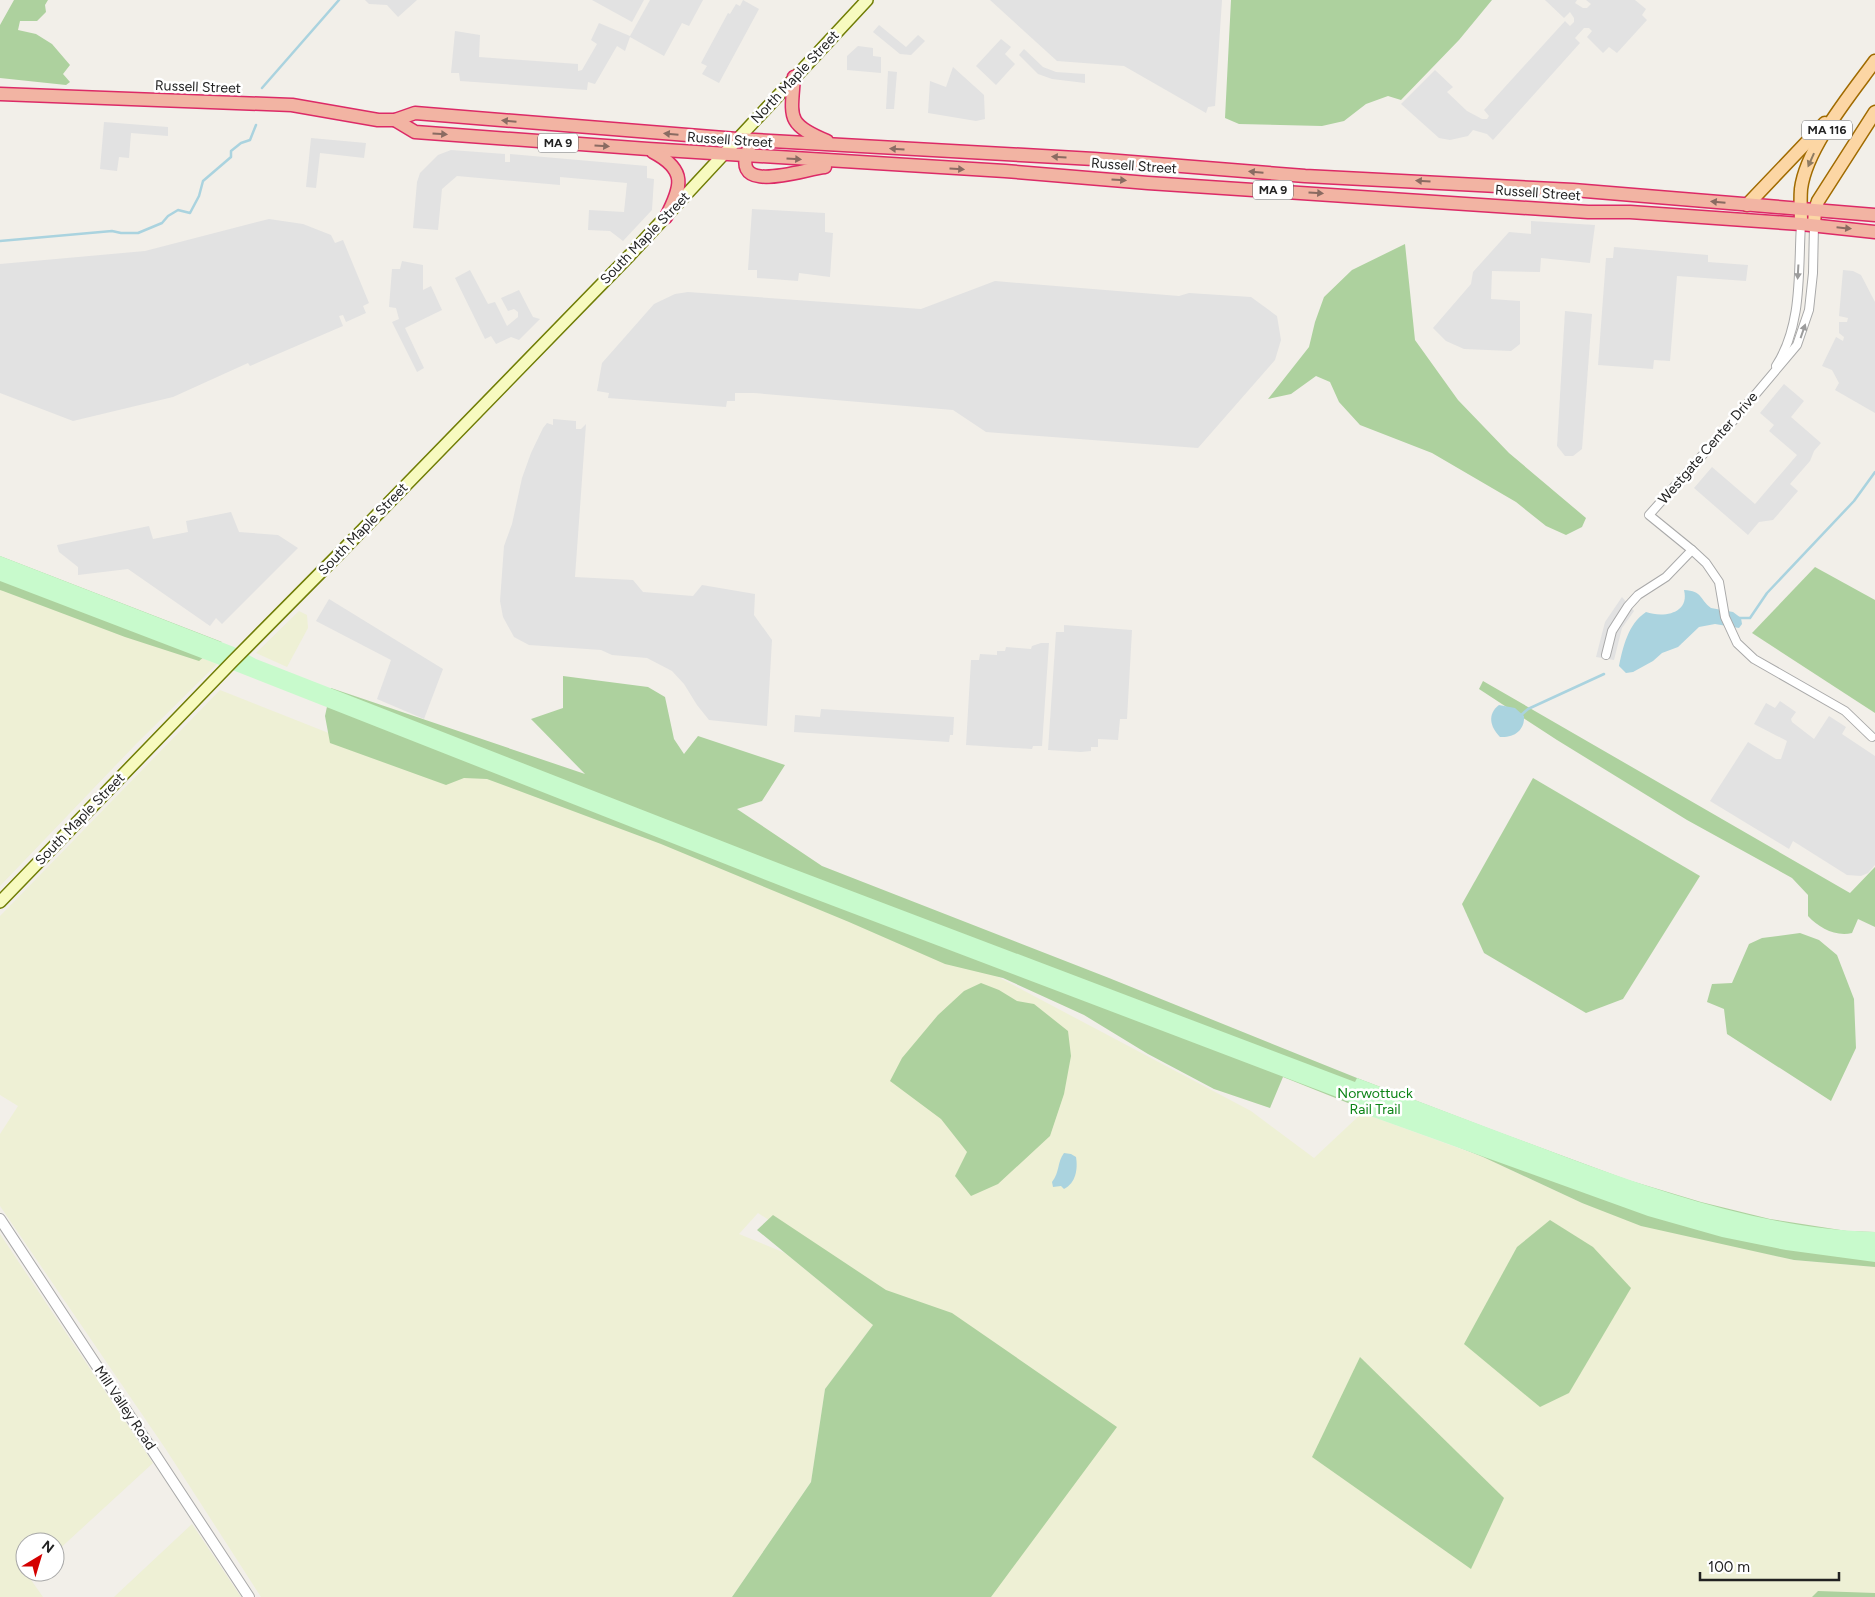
<svg xmlns="http://www.w3.org/2000/svg" width="1875" height="1597" viewBox="0 0 1875 1597" font-family="Figtree,sans-serif">
<style>
.farmland{fill:#eef0d5}
.forest{fill:#add19e}
.park{fill:#c8facc}
.parking{fill:#e2e2e2}
.water{fill:#aad3df}
.lines{fill:none;stroke-linecap:round;stroke-linejoin:round}
.stream{stroke:#aad3df;stroke-width:2.5}
.minor-casing{stroke:#a9a9a9;stroke-width:10}
.tertiary-casing{stroke:#a9a9a9;stroke-width:12}
.secondary-casing{stroke:#707d05;stroke-width:14}
.primary-casing{stroke:#a06b00;stroke-width:15}
.trunk-casing{stroke:#dc2a67;stroke-width:15}
.minor{stroke:#fff;stroke-width:8}
.tertiary{stroke:#fff;stroke-width:10}
.secondary{stroke:#f7fabf;stroke-width:11}
.primary{stroke:#fcd6a4;stroke-width:12}
.trunk{stroke:#f2b4a3;stroke-width:12}
.oneway{fill:#8a6b62}
.oneway2{fill:#8f7c63}
.oneway3{fill:#9c9c9c}
.labels{text-anchor:middle;dominant-baseline:central;stroke-width:5;stroke-linejoin:round;paint-order:stroke}
.shield{fill:#fff;stroke:#646464;stroke-width:1}
.shield-label{font-size:12px;font-weight:bold;fill:#222}
.street-label{font-size:14px;fill:#222;stroke:#fff}
.park-label{font-size:14px;fill:#0c8416;stroke:#fff}
</style>
<rect width="100%" height="100%" fill="#f2efe9"/>
<!-- farmland -->
<g class="farmland">
<polygon points="0,581 217,664 137,743 0,886"/>
<polygon points="299,611 307,615 308,628 287,667 256,653"/>
<polygon points="220,690 445,779 455,758 951,952 1251,1111 1314,1158 1362,1113 1483,1157 1582,1203 1718,1242 1794,1260 1875,1267 1875,1597 973,1597 1096,1434 758,1213 739,1234 785,1253 873,1325 825,1389 811,1482 732,1597 261,1597 165,1448 0,1206 0,1134 18,1106 0,1095 0,916"/>
<polygon points="0,1234 153,1463 55,1553 55,1542 25,1542 25,1572 35,1572 29,1577 43,1597 0,1597"/>
<polygon points="192,1524 241,1597 114,1597"/>
</g>
<!-- forest -->
<g class="forest">
<polygon points="14,0 48,0 45,5 46,12 37,21 20,21 18,30 36,34 52,44 70,65 63,74 70,82 66,85 0,78 0,25"/>
<polygon points="1231,0 1492,0 1459,40 1401,100 1388,96 1366,104 1344,121 1322,126 1239,124 1225,118"/>
<polygon points="1405,244 1415,340 1458,400 1509,453 1586,518 1582,527 1566,535 1546,526 1516,502 1432,453 1360,425 1339,402 1330,382 1316,376 1291,394 1268,399 1309,347 1315,322 1324,297 1352,270"/>
<polygon points="0,556 222,642 199,661 125,637 3,591 0,590"/>
<polygon points="1815,567 1875,600 1875,713 1752,633"/>
<polygon points="563,676 648,687 665,697 674,739 684,754 698,736 785,765 762,801 737,809 822,866 1109,978 1357,1078 1498,1132 1628,1180 1701,1202 1770,1219 1847,1231 1875,1232 1875,1267 1794,1260 1641,1226 1582,1203 1483,1157 1283,1077 1270,1108 1214,1089 1148,1054 1084,1015 1003,978 945,964 849,922 661,844 487,779 464,778 446,785 330,743 325,716 331,688 585,774 531,719 563,708"/>
<path d="M1483,681l367,212 25,-26v60l-17,-8 -6,14c-16,4 -33,-5 -44,-17v-21l-16,-17 -105,-58 -130,-80 -78,-51z"/>
<polygon points="1533,778 1700,876 1623,999 1586,1013 1484,953 1462,904"/>
<polygon points="1800,933 1819,940 1837,955 1854,999 1856,1048 1831,1101 1727,1034 1724,1009 1707,1002 1712,984 1732,983 1749,944 1762,938"/>
<polygon points="981,983 999,990 1017,1001 1034,1004 1068,1031 1071,1056 1064,1094 1050,1136 998,1184 971,1196 955,1176 967,1152 941,1119 890,1081 902,1058 938,1015 964,991"/>
<polygon points="773,1215 886,1290 952,1313 1117,1427 991,1597 732,1597 811,1482 825,1389 873,1325 757,1230"/>
<polygon points="1550,1220 1593,1247 1631,1288 1569,1393 1540,1407 1464,1344 1517,1247"/>
<polygon points="1360,1357 1504,1498 1471,1569 1312,1457"/>
<polygon points="1818,1591 1875,1593 1875,1597 1812,1597"/>
</g>
<!-- park -->
<path class="park" d="M0,556l234,91 22,12 535,209 564,214 2,-4c68,26 137,52 206,78 100,37 205,73 312,76v30l-89,-12 -64,-13 -74,-21 -300,-108 2,-6 -556,-211 -577,-227 -217,-83z"/>
<!-- parking -->
<g class="parking">
<polygon points="365,0 417,0 398,17 387,5 369,4"/>
<polygon points="592,0 644,0 632,22"/>
<polygon points="650,0 703,0 689,26 682,23 664,56 630,37 625,51 617,46 595,84 588,82 587,90 460,81 459,73 451,73 455,31 480,35 479,57 578,64 578,71 582,70 597,44 591,40 599,23 630,36"/>
<polygon points="743,0 759,9 719,83 702,74 707,66 701,63 728,13 730,14 736,4 740,6"/>
<polygon points="990,0 1222,0 1215,106 1208,107 1206,113 1124,66 1057,61"/>
<polygon points="1545,0 1577,0 1575,3 1583,8 1587,8 1591,4 1586,0 1635,0 1646,9 1642,15 1647,20 1617,53 1609,47 1603,53 1587,37 1592,31 1589,28 1584,28 1575,38 1580,43 1493,140 1487,134 1473,130 1468,136 1450,140 1439,138 1401,104 1435,70 1453,87 1447,92 1467,111 1482,119 1487,119 1489,116 1484,110 1565,21 1570,26 1574,22 1574,18 1570,12 1564,18"/>
<polygon points="879,25 906,47 918,35 925,41 911,55 900,54 873,32"/>
<polygon points="1001,39 1011,47 1005,54 1015,64 996,85 976,66"/>
<polygon points="858,46 873,48 873,56 881,57 881,73 847,70 847,56"/>
<polygon points="1024,49 1043,67 1056,72 1085,74 1085,83 1052,79 1038,74 1019,55"/>
<polygon points="953,67 984,95 985,119 976,121 928,113 930,81 946,87"/>
<polygon points="888,71 897,72 894,109 886,109"/>
<polygon points="104,122 168,127 168,136 131,133 129,158 119,157 117,171 100,169"/>
<polygon points="311,138 366,143 364,158 320,153 316,188 306,187"/>
<polygon points="451,150 505,154 505,162 510,162 510,154 647,166 647,178 654,179 652,210 623,241 610,231 588,230 589,210 624,212 627,183 560,177 560,185 457,176 442,189 438,230 413,228 417,182 420,173 438,155"/>
<polygon points="752,209 825,213 825,232 833,233 830,277 799,273 798,281 757,278 757,270 748,270"/>
<polygon points="269,219 303,224 331,235 335,243 343,240 369,303 363,306 366,313 346,322 343,315 339,316 343,326 250,366 248,363 173,397 73,421 0,393 0,264 145,251"/>
<polygon points="1531,221 1595,225 1590,263 1541,258 1540,272 1492,271 1491,299 1520,301 1520,344 1511,351 1464,349 1446,341 1433,328 1471,284 1473,272 1509,232 1531,234"/>
<polygon points="1614,247 1708,255 1708,262 1748,265 1746,281 1677,276 1670,361 1654,360 1653,369 1598,365 1606,258 1613,258"/>
<polygon points="402,261 423,265 423,290 431,286 442,310 405,328 424,368 417,372 392,322 399,319 396,308 389,307 392,269 400,269"/>
<polygon points="470,270 488,304 495,302 507,326 518,317 518,312 514,309 508,311 501,298 519,290 533,317 540,319 519,340 511,337 496,344 491,336 485,339 455,278"/>
<polygon points="1843,270 1853,271 1861,275 1875,302 1875,413 1835,390 1839,383 1832,370 1822,366 1836,337 1843,341 1844,337 1839,333 1839,322 1847,322 1848,318 1839,316"/>
<polygon points="995,281 1179,296 1189,293 1251,297 1277,316 1281,340 1275,360 1198,448 986,432 953,410 754,393 735,393 735,401 727,401 726,407 608,398 609,393 597,391 602,363 654,304 675,294 688,292 921,309"/>
<polygon points="1565,311 1592,314 1582,449 1573,456 1565,456 1557,446"/>
<polygon points="1784,384 1804,401 1791,417 1821,443 1814,451 1810,461 1790,484 1798,491 1773,520 1759,522 1748,535 1694,488 1712,467 1755,504 1797,455 1769,431 1774,425 1760,413"/>
<polygon points="553,419 576,421 576,429 581,429 586,424 575,577 633,580 643,592 693,596 702,585 755,594 754,615 772,640 767,726 709,720 697,705 684,684 672,671 647,658 612,655 601,650 529,645 514,637 503,617 500,601 504,546 512,524 522,478 531,453 543,428 547,423 553,425"/>
<polygon points="231,512 239,532 278,535 298,548 222,624 216,618 210,626 128,569 78,575 78,567 59,552 57,545 149,526 153,539 188,532 186,521"/>
<polygon points="1622,597 1634,611 1622,628 1614,660 1596,657 1605,622"/>
<polygon points="329,599 443,669 424,719 377,699 391,660 316,621"/>
<polygon points="1064,625 1132,630 1127,719 1120,719 1118,740 1098,739 1098,747 1091,747 1091,751 1081,752 1048,750 1056,632 1064,632"/>
<polygon points="1041,643 1049,643 1042,746 1033,746 1032,749 966,745 971,660 979,660 980,654 997,655 997,651 1005,651 1006,647 1031,649 1032,646"/>
<polygon points="1780,701 1796,712 1791,719 1792,722 1814,739 1829,716 1846,727 1842,734 1875,756 1875,865 1868,873 1861,876 1847,875 1793,841 1789,849 1710,801 1748,742 1776,759 1781,759 1787,741 1754,724 1766,703 1775,708"/>
<polygon points="821,709 954,717 953,735 950,735 949,742 794,732 795,715 820,717"/>
</g>
<!-- water -->
<g class="water">
<path d="M1684,590c19,1 15,9 27,18l22,4 8,6 1,6 -3,4 -24,-4 -16,3 -21,20 -16,6 -9,8 -20,11 -7,1 -7,-7c4,-19 9,-42 27,-54 17,6 44,2 38,-22z"/>
<path d="M1499,705l16,3 9,8c1,15 -11,22 -24,21 -10,-10 -13,-23 -1,-32z"/>
<path d="M1064,1153l7,1 5,3c2,12 0,26 -12,32l-3,-3 -8,1 -1,-5c8,-10 5,-20 12,-29z"/>
</g>
<g class="lines">
<!-- stream -->
<g class="stream">
<polyline points="262,88 339,0"/>
<polyline points="0,241 112,231 121,233 138,233 162,223 168,216 178,210 190,213 199,196 203,181 231,157 231,151 241,143 250,140 256,125"/>
<polyline points="1739,618 1750,618 1767,593 1854,501 1875,472"/>
<polyline points="1520,716 1528,709 1604,674"/>
</g>
<defs>
<g id="minor">
<path d="M1776,366c27,-42 22,-95 25,-142"/>
<polyline points="1692,550 1649,515 1733,421 1797,345 1809,310 1813,273 1814,225"/>
<polyline points="1606,655 1612,631 1628,606 1638,595 1666,577 1692,550 1706,563 1719,582 1725,617 1737,643 1754,659 1845,711 1872,737"/>
</g>
<polyline id="tertiary" points="0,1219 249,1597"/>
<polyline id="secondary" points="0,902 232,662 336,557 630,255 867,0"/>
<g id="primary">
<polyline points="1747,205 1825,123"/>
<path d="M1801,224c0,-12 -1,-24 0,-35 5,-41 50,-95 74,-128"/>
<polyline points="1814,225 1815,210 1818,201 1875,112"/>
</g>
<g id="trunk">
<path d="M794,77c-3,41 -8,47 33,64"/>
<polyline points="0,94 292,105 378,120 395,120 415,113 737,139 1094,159 1305,176 1573,190 1875,215"/>
<polyline points="395,120 415,132 648,149 1005,171 1148,183 1588,212 1630,212 1801,224 1875,232"/>
<path d="M749,148c-21,49 54,21 76,19"/>
<path d="M653,152c34,18 29,34 13,65"/>
</g>
</defs>
<!-- minor casing -->
<use href="#minor" class="minor-casing"/>
<!-- tertiary casing -->
<use href="#tertiary" class="tertiary-casing"/>
<!-- secondary casing -->
<use href="#secondary" class="secondary-casing"/>
<!-- primary casing -->
<use href="#primary" class="primary-casing"/>
<!-- trunk casing -->
<use href="#trunk" class="trunk-casing"/>
<!-- minor -->
<use href="#minor" class="minor"/>
<!-- tertiary -->
<use href="#tertiary" class="tertiary"/>
<!-- secondary -->
<use href="#secondary" class="secondary"/>
<!-- primary -->
<use href="#primary" class="primary"/>
<!-- trunk -->
<use href="#trunk" class="trunk"/>
</g>
<!-- one-way arrows -->
<defs><path id="oneway-solid" d="M-6-.8H1V-3.2L6.5 0L1 3.2V.8H-6Z" transform="scale(1.25)"/></defs>
<g class="oneway">
<use href="#oneway-solid" transform="translate(509 121) rotate(-175)"/>
<use href="#oneway-solid" transform="translate(440 134) rotate(4)"/>
<use href="#oneway-solid" transform="translate(671 134) rotate(-175)"/>
<use href="#oneway-solid" transform="translate(602 146) rotate(4)"/>
<use href="#oneway-solid" transform="translate(897 149) rotate(-176)"/>
<use href="#oneway-solid" transform="translate(1059 157) rotate(-177)"/>
<use href="#oneway-solid" transform="translate(794 159) rotate(4)"/>
<use href="#oneway-solid" transform="translate(957 169) rotate(3)"/>
<use href="#oneway-solid" transform="translate(1256 172) rotate(-175)"/>
<use href="#oneway-solid" transform="translate(1119 180) rotate(4)"/>
<use href="#oneway-solid" transform="translate(1423 181) rotate(-176)"/>
<use href="#oneway-solid" transform="translate(1316 193) rotate(4)"/>
<use href="#oneway-solid" transform="translate(1718 202) rotate(-175)"/>
<use href="#oneway-solid" transform="translate(1844 228) rotate(6)"/>
</g>
<use class="oneway2" href="#oneway-solid" transform="translate(1811 160) rotate(114)"/>
<g class="oneway3">
<use href="#oneway-solid" transform="translate(1798 272) rotate(93)"/>
<use href="#oneway-solid" transform="translate(1803 331) rotate(-71)"/>
</g>
<g class="labels">
<!-- shield labels -->
<g class="shield">
<rect x="1802" y="120.5" width="50" height="19" rx="4"/>
<rect x="538" y="133.5" width="40" height="19" rx="4"/>
<rect x="1253" y="180.5" width="40" height="19" rx="4"/>
</g>
<g class="shield-label">
<text x="1827" y="130">MA 116</text>
<text x="558" y="143">MA 9</text>
<text x="1273" y="190">MA 9</text>
</g>
<!-- street labels -->
<g class="street-label">
<text transform="translate(795 77) rotate(-47)">North Maple Street</text>
<text transform="translate(198 87) rotate(2)">Russell Street</text>
<text transform="translate(730 140) rotate(4)">Russell Street</text>
<text transform="translate(1134 166) rotate(4)">Russell Street</text>
<text transform="translate(1538 193) rotate(4)">Russell Street</text>
<text transform="translate(645 238) rotate(-46)">South Maple Street</text>
<text transform="translate(1708 448) rotate(-49)">Westgate Center Drive</text>
<text transform="translate(363 529) rotate(-46)">South Maple Street</text>
<text transform="translate(80 819) rotate(-46)">South Maple Street</text>
<text transform="translate(125 1408) rotate(56)">Mill Valley Road</text>
</g>
<!-- park labels -->
<g class="park-label">
<text x="1375" y="1093">Norwottuck<tspan x="1375" dy="16">Rail Trail</tspan></text>
</g>
</g>
<!-- north arrow -->
<g transform="translate(40 1557) rotate(38)"><circle r="24" fill="#ffffff" stroke="#a7a7a7"/>
<path d="M0-4L9 19L0 12L-9 19Z" fill="#d40000"/>
<text y="-8" font-size="14" font-weight="bold" text-anchor="middle" fill="#222222">N</text>
</g>
<!-- scale -->
<path d="M1700 1572v8h139v-8" fill="none" stroke="#222222" stroke-width="2.5"/>
<text x="1708" y="1572" font-size="15" fill="#222222" stroke="#ffffff" stroke-width="4" paint-order="stroke">100 m</text>
</svg>
